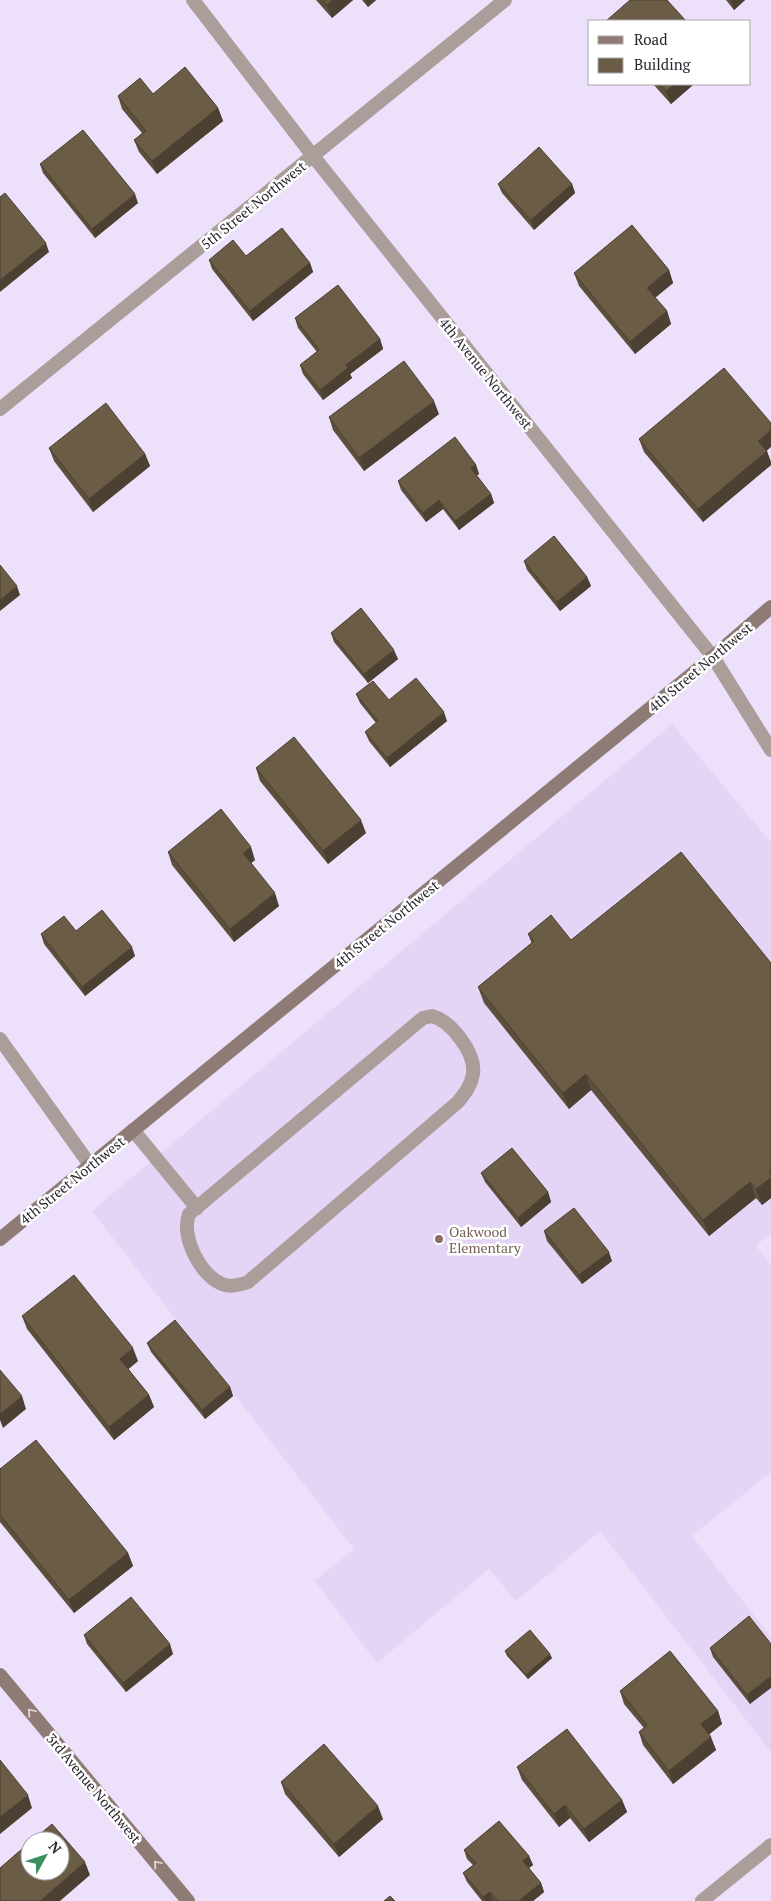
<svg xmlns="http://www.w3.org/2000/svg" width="771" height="1901" viewBox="0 0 771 1901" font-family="'PT Serif',serif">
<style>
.built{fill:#e4d5f7}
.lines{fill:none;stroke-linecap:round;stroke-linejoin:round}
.service{stroke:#ab9e9a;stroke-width:14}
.minor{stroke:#ab9e9a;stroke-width:14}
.secondary{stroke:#8f7b75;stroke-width:14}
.wall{fill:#5c4f3c}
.shaded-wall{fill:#4b4031}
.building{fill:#6b5c46;stroke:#4b4031}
.oneway{stroke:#d8d1cf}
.education-dot{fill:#8d6e63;stroke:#fff;stroke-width:2}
.labels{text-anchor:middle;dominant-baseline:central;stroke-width:5;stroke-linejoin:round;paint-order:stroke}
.street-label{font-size:14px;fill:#29252f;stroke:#fff}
.education-label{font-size:14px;fill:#785e54;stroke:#fff;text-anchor:start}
</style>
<rect width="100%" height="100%" fill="#ece0fb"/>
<!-- built -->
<polygon class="built" points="672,724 771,843 771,1233 756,1246 771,1265 771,1472 692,1536 771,1637 771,1752 600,1531 516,1601 489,1569 377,1663 315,1581 354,1549 92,1211"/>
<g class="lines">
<!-- service -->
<g class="service">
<path d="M432,1016c19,5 44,37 41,58 -2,12 -8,19 -15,28l-210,180c-8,3 -15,5 -23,3 -23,-6 -45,-48 -36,-71l234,-196z"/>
<polyline points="0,1039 90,1165"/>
<polyline points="133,1130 197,1208"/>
</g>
<!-- minor -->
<g class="minor">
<polyline points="193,0 313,156 713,657 771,750"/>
<polyline points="0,409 505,0"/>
<polyline points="702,1901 771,1845"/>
</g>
<!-- secondary -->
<g class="secondary">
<polyline points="0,1239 713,657 771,607"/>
<polyline points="0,1675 188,1901"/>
</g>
</g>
<!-- wall -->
<g class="wall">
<polygon points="316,0 353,0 332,18"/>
<polygon points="362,0 376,0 368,7"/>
<polygon points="726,0 745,0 734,10"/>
<polygon points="653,84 694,84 671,104"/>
<polygon points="153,94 218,108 223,121 157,174 139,152 134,140 142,133 122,109 118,96"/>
<polygon points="40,164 138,203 95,238 43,173"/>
<polygon points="498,184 572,184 575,193 534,230 502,193"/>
<polygon points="246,256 310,263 313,272 253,321 212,269 209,260"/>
<polygon points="669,270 673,283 655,298 667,311 671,324 635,354 579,286 574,273"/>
<polygon points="295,318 380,339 383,349 350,374 352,378 323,400 303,374 300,365 317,352 298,328"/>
<polygon points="439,414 364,471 333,430 329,417"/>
<polygon points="639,439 771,462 771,465 703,522 644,452"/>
<polygon points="49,448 145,454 150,466 93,512 54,461"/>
<polygon points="476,465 479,474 476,476 491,494 494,503 459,530 443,509 426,522 401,490 398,481"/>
<polygon points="524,561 587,577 591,586 560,611 527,570"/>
<polygon points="331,633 398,659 368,683 334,642"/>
<polygon points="356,694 389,700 447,721 390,767 369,741 365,732 376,723 360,703"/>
<polygon points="256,768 366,833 328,864 260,781"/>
<polygon points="168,852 255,860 251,863 279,906 234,942 172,865"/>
<polygon points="76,931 135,956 85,996 44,944 41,934"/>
<polygon points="528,934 771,963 771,1198 762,1205 756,1198 709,1236 591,1090 569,1109 484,1003 478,987 532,944"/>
<polygon points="481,1173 548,1192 551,1202 521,1227 485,1182"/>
<polygon points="544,1231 612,1261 582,1284 547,1241"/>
<polygon points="22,1316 138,1361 128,1369 149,1395 154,1407 114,1440 27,1329"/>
<polygon points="147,1343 230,1387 233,1396 205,1419 151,1352"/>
<polygon points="0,1469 128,1553 133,1566 74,1613 0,1522"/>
<polygon points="84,1635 173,1654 126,1692 87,1644"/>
<polygon points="771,1644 750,1704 713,1657 710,1648"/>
<polygon points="505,1651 552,1658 528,1679 507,1656"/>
<polygon points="620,1691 718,1711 722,1724 709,1734 716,1750 673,1784 643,1745 639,1732 644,1728 624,1704"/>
<polygon points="517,1767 622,1800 627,1812 589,1842 570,1818 559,1827 522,1780"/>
<polygon points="281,1782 383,1819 339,1857 285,1794"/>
<polygon points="464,1850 529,1856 533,1865 529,1868 541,1883 544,1892 533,1901 482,1901 467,1882 463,1873 473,1865 467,1859"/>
</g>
<!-- shaded-wall -->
<g class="shaded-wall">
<polygon points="333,0 353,0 332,18 327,5"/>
<polygon points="365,0 376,0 368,7"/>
<polygon points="731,0 745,0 734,10"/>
<polygon points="675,84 694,84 671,104 666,91"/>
<polygon points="218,108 223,121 157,174 152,161"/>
<polygon points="572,184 575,193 534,230 531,220"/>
<polygon points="135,194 138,203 95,238 92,229"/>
<polygon points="46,243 49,252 0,292 0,280"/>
<polygon points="310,263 313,272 253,321 250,311"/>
<polygon points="669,270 673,283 652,300 647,288"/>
<polygon points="667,311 671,324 635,354 630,342"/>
<polygon points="380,339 383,349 350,374 352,378 323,400 320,390 346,365"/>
<polygon points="434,401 439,414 364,471 359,458"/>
<polygon points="771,430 771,447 763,454 758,441"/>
<polygon points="767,451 771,462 771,465 703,522 698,509"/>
<polygon points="145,454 150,466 93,512 89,499"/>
<polygon points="476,465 479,474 474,477 471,468"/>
<polygon points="491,494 494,503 459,530 455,521"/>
<polygon points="439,500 443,509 426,522 423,513"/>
<polygon points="587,577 591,586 560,611 557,602"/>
<polygon points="17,586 20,595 0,611 0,600"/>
<polygon points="394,650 398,659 368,683 364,674"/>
<polygon points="444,712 447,721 390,767 387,758"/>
<polygon points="361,820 366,833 328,864 323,851"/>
<polygon points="251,847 255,860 247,866 243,853"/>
<polygon points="275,893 279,906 234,942 230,929"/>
<polygon points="132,947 135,956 85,996 82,987"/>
<polygon points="586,1074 591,1090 569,1109 563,1093"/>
<polygon points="771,1178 771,1198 762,1205 756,1189"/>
<polygon points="750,1182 756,1198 709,1236 703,1220"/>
<polygon points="548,1192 551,1202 521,1227 518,1218"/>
<polygon points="609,1252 612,1261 582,1284 579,1275"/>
<polygon points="133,1348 138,1361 125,1372 120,1359"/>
<polygon points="230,1387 233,1396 205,1419 202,1410"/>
<polygon points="149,1395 154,1407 114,1440 109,1427"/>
<polygon points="22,1396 26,1409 3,1428 0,1420 0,1414"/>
<polygon points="128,1553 133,1566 74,1613 69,1600"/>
<polygon points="170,1644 173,1654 126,1692 123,1683"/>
<polygon points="550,1654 552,1658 528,1679 526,1675"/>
<polygon points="771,1676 771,1688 750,1704 747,1695"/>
<polygon points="718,1711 722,1724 706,1737 701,1724"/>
<polygon points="711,1737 716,1750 673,1784 669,1771"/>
<polygon points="28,1795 32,1808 0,1834 0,1817"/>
<polygon points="622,1800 627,1812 589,1842 584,1829"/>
<polygon points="565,1805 570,1818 559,1827 554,1814"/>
<polygon points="378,1806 383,1819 339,1857 334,1844"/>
<polygon points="529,1856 533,1865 526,1870 523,1861"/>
<polygon points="85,1862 90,1875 60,1901 40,1901"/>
<polygon points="541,1883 544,1892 533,1901 519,1901"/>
<polygon points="490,1892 493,1901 485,1901 483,1897"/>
</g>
<!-- building -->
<g class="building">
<polygon points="323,0 333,0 327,5"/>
<polygon points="630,0 667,0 686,21 606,21"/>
<polygon points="185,67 218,108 152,161 134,140 146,131 118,96 140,78 153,94"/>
<polygon points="660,84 675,84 666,91"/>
<polygon points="83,130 135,194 92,229 40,164"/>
<polygon points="539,147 572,184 531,220 498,184"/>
<polygon points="5,193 46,243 0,280 0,197"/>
<polygon points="632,225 669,270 647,288 667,311 630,342 574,273"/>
<polygon points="282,228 310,263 250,311 209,260 233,240 246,256"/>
<polygon points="338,285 380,339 346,365 348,368 320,390 300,365 319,350 295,318"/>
<polygon points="404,361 434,401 359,458 329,417"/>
<polygon points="724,368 771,423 771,430 758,441 767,451 698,509 639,439"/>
<polygon points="106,403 145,454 89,499 49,448"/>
<polygon points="455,437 476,465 471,468 491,494 455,521 439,500 423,513 398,481"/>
<polygon points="554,536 587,577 557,602 524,561"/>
<polygon points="0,565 17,586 0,600"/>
<polygon points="361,608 394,650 364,674 331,633"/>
<polygon points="416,678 444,712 387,758 365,732 378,721 356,694 373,681 389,700"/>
<polygon points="294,737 361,820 323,851 256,768"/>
<polygon points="221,809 251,847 243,853 275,893 230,929 168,852"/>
<polygon points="681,852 771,963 771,1171 769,1173 771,1175 771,1178 756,1189 750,1182 703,1220 586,1074 563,1093 478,987 534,941 528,934 551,915 571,940"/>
<polygon points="102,910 132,947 82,987 41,934 64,916 76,931"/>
<polygon points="512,1148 548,1192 518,1218 481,1173"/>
<polygon points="574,1208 609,1252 579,1275 544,1231"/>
<polygon points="74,1275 133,1348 120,1359 149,1395 109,1427 22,1316"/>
<polygon points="175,1320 230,1387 202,1410 147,1343"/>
<polygon points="0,1370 22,1396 0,1414"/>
<polygon points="36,1440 128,1553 69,1600 0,1515 0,1469"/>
<polygon points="131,1597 170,1644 123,1683 84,1635"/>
<polygon points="749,1616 771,1644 771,1676 747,1695 710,1648"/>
<polygon points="530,1630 550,1654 526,1675 505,1651"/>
<polygon points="670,1651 718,1711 701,1724 711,1737 669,1771 639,1732 647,1725 620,1691"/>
<polygon points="567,1729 622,1800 584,1829 565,1805 554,1814 517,1767"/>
<polygon points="324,1744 378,1806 334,1844 281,1782"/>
<polygon points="0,1760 28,1795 0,1817"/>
<polygon points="499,1821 529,1856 523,1861 541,1883 519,1901 498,1901 490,1892 483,1897 463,1873 476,1863 464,1850"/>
<polygon points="52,1824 85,1862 40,1901 0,1901 0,1868 30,1842 30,1871 60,1871 60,1841 32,1841"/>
<polygon points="390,1896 395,1901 384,1901"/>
</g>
<!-- one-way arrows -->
<defs><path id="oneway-chevron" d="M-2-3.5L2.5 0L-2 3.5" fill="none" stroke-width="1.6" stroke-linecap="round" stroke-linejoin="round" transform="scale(1.25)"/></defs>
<g class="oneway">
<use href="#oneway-chevron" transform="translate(31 1712) rotate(-130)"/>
<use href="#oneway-chevron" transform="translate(157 1864) rotate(-130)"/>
</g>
<!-- markers -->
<circle class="education-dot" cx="439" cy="1239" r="5"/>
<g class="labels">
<!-- street labels -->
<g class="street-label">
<text transform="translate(253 205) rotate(-39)">5th Street Northwest</text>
<text transform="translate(486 373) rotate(51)">4th Avenue Northwest</text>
<text transform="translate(700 667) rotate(-40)">4th Street Northwest</text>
<text transform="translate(386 924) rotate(-39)">4th Street Northwest</text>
<text transform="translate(72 1180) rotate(-39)">4th Street Northwest</text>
<text transform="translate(94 1788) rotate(50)">3rd Avenue Northwest</text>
</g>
<!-- education labels -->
<g class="education-label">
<text x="449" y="1231">Oakwood<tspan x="449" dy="16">Elementary</tspan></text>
</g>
</g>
<!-- legend -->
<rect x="588" y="20" width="162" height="65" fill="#ffffff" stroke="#a9a8ac"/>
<rect x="598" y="36" width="25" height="8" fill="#8f7b75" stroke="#a9a8ac"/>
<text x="634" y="45" font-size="15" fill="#29252f">Road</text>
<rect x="598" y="58" width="25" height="15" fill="#6b5c46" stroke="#a9a8ac"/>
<text x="634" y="70" font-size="15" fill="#29252f">Building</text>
<!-- north arrow -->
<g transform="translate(45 1856) rotate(50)"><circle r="24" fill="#ffffff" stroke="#a9a8ac"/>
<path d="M0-4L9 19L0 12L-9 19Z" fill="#3b8f61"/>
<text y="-8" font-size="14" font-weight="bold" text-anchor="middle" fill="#29252f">N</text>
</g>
</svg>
